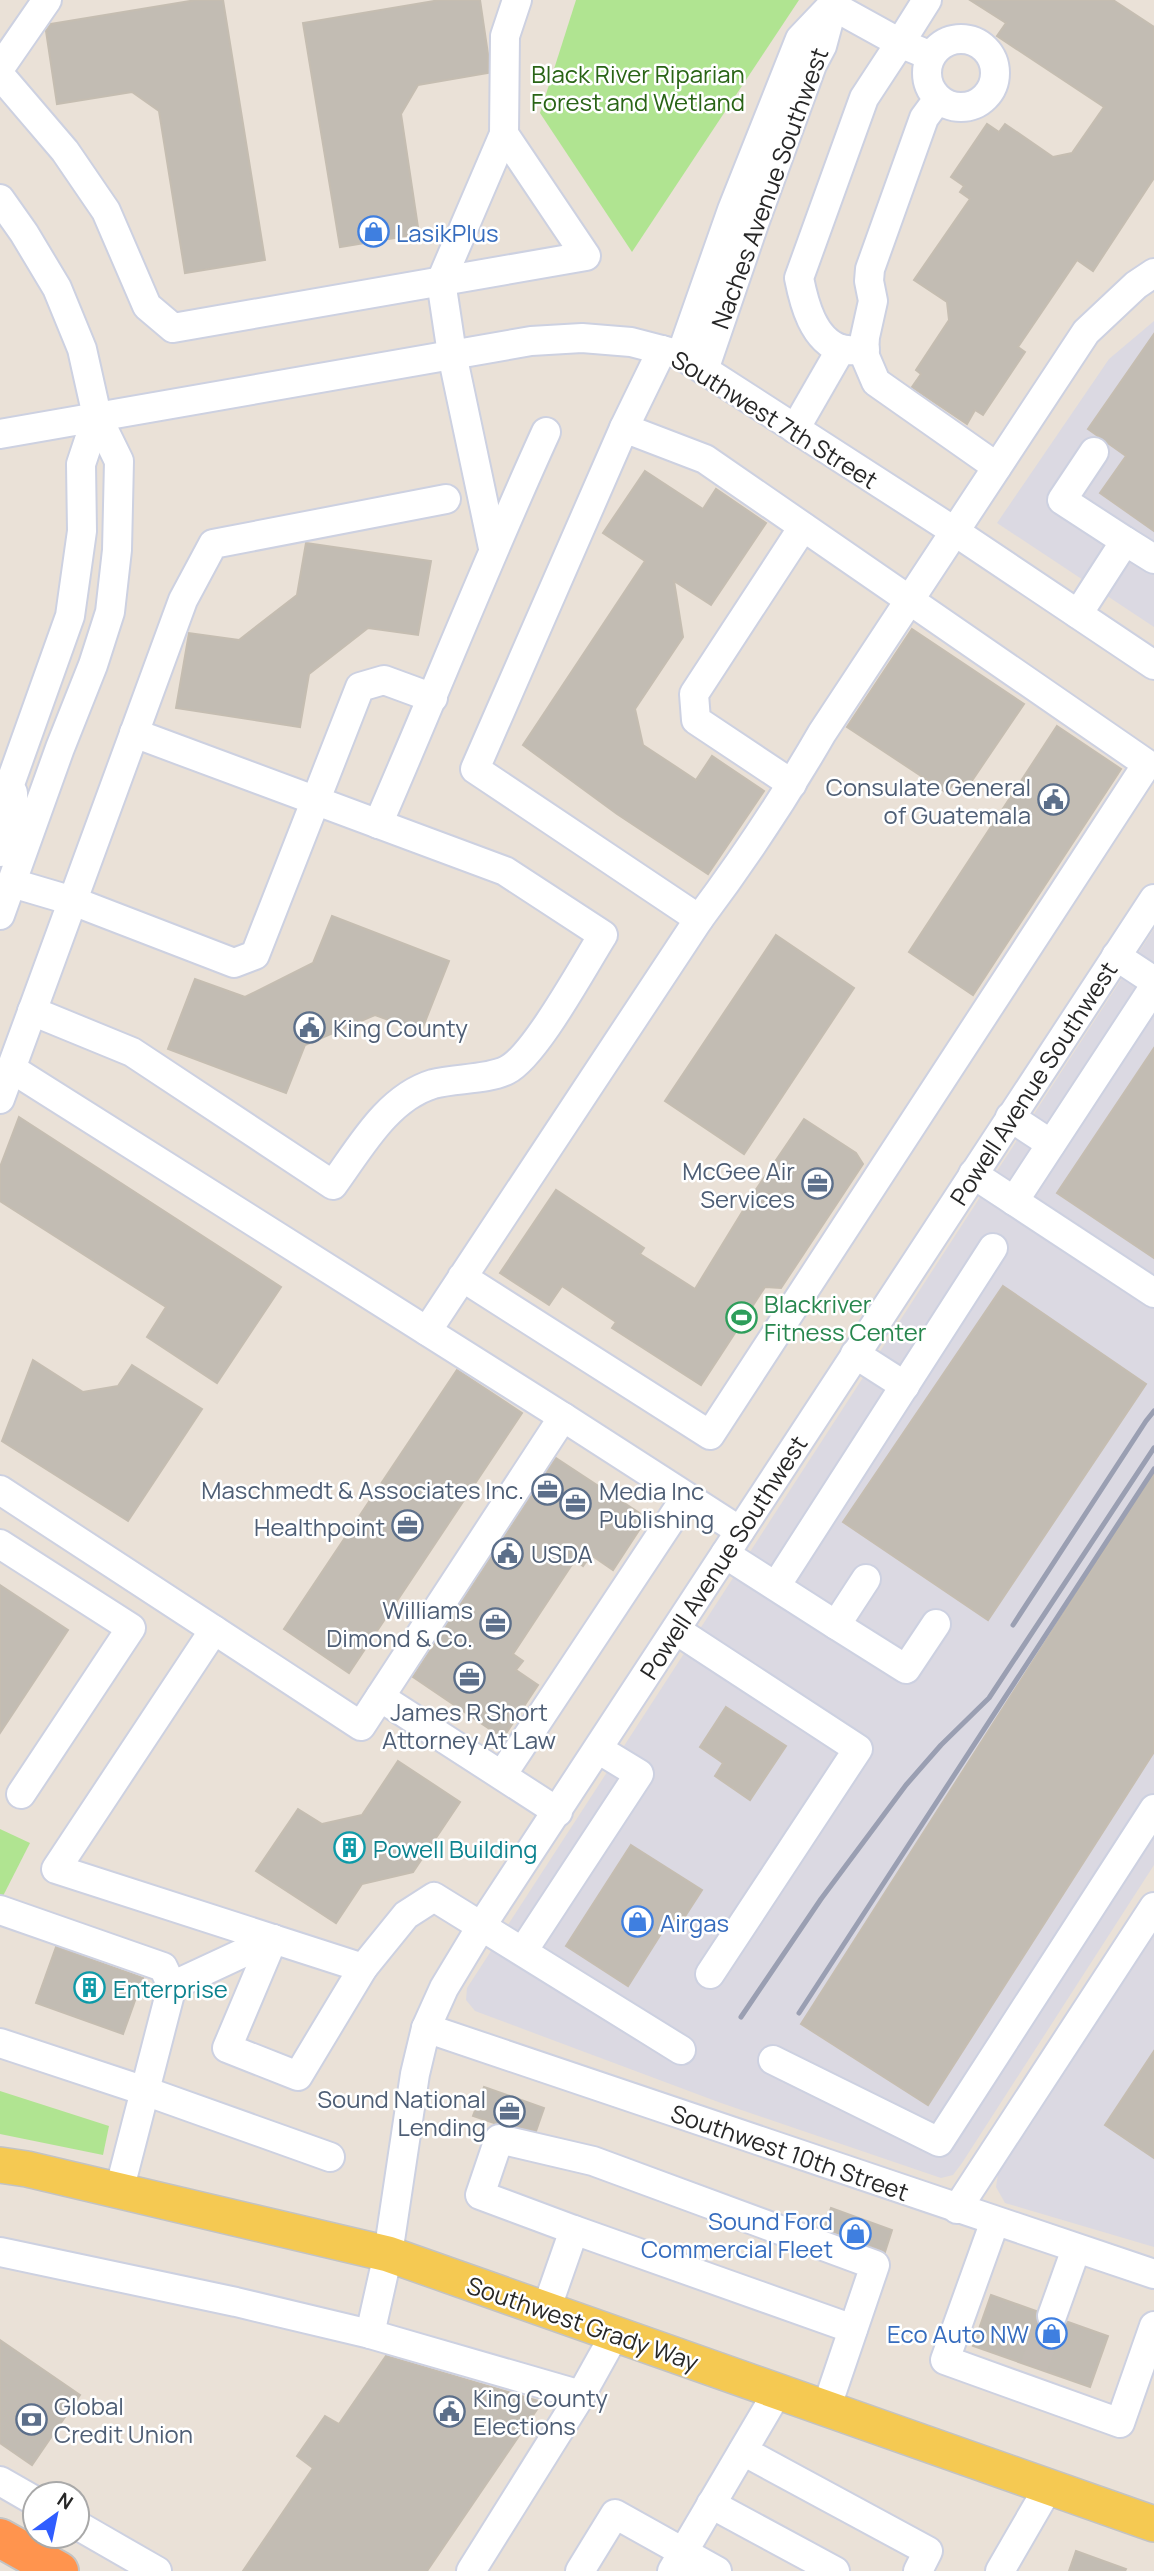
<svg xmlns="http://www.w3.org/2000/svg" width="1154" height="2571" viewBox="0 0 1154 2571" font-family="Manrope,sans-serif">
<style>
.industrial{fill:#dbd9e2}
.green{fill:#b0e491}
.building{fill:#c2bcb3;stroke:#c5bdb1;stroke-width:2}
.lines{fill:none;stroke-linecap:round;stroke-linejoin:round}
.minor-tunnel{stroke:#c3bcb4;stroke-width:28;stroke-dasharray:28 14;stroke-linecap:butt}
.minor-casing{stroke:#cdd1e1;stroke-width:32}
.major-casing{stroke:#c3c3c3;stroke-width:38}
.highway-casing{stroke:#c3c3c3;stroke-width:42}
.minor{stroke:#fff;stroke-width:28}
.major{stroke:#f5c952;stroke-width:35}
.highway{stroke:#ff944e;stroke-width:38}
.rail{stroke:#9a9fb2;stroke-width:5}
.labels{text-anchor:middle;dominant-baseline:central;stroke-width:5;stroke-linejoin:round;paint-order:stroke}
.park-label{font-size:24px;fill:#296416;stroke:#fff}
.street-label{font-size:24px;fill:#272727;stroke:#fff}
.shop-label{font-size:24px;fill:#366cbe;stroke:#fff;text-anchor:start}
.service-label{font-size:24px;fill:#4e5e75;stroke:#fff;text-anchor:end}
.leisure-label{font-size:24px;fill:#27864d;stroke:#fff;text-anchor:start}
.culture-label{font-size:24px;fill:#0d838f;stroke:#fff;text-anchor:start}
</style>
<rect width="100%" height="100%" fill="#eae1d7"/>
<!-- industrial -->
<g class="industrial">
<polygon points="1154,321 1154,627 997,523 1109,359"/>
<polygon points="1154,929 1154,1865 962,2163 953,2175 941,2178 721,2103 475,2011 466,2000 467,1988"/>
<polygon points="1154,1936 1154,2247 1005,2203 996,2187 998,2174"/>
</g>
<!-- green -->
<g class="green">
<polygon points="576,0 799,0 632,252 540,113"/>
<polygon points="0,1829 30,1843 3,1896 0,1897"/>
<polygon points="0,2091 109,2126 103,2155 0,2134"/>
</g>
<!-- building -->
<g class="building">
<polygon points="196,0 223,0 265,260 185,273 159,111 132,92 57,104 46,31 51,24"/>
<polygon points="440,0 480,0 488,54 488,73 418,85 401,114 419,234 340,247 303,23"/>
<polygon points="970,0 1113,0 1154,27 1154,178 1093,271 1077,260 1018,347 1025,352 983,415 975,410 967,424 912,387 921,374 916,370 949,320 947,302 914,280 970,199 960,192 964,186 951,177 987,124 999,132 1005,124 1053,157 1072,153 1104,107 997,36 1006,23"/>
<polygon points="1154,334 1154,531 1100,493 1126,456 1088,429"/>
<polygon points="645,471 703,509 716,489 766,523 711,605 674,581 683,637 635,709 643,745 696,780 712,756 764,791 708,874 617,814 523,745 645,561 603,533"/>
<polygon points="306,543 431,561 418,635 368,628 309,674 300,727 176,708 189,633 239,640 297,595"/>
<polygon points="912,629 1024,704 969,785 957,777 947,793 847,727"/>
<polygon points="1057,726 1121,769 973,995 909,952"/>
<polygon points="332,916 449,961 421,1032 375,1015 305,1045 286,1093 168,1049 195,979 245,997 313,963"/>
<polygon points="776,935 854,988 744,1154 665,1101"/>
<polygon points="1154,1048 1154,1258 1057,1193"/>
<polygon points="19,1117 281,1287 217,1383 147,1337 166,1307 0,1201 0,1167"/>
<polygon points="804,1119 856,1153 863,1164 781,1288 765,1287 701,1385 612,1328 616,1322 562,1286 549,1305 500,1273 556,1190 644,1248 640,1254 695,1289 755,1191"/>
<polygon points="1003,1286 1146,1384 988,1620 843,1522"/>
<polygon points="33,1360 83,1392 118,1386 132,1365 202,1409 128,1521 2,1441"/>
<polygon points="457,1370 522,1413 349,1673 284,1629"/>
<polygon points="556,1458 647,1518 613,1570 591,1555 583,1566 575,1560 538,1616 513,1654 523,1661 516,1670 538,1685 503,1738 413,1677"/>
<polygon points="1154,1472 1154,1752 928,2105 801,2024"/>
<polygon points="0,1585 68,1630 0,1733"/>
<polygon points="726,1707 786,1746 750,1800 715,1776 723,1763 700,1747"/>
<polygon points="398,1761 460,1802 413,1872 362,1884 336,1923 256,1871 298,1809 322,1824 362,1815"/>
<polygon points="631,1845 702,1890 680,1924 671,1918 628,1986 566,1946"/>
<polygon points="56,1947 143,1978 123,2034 36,2003"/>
<polygon points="1154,2051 1154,2158 1105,2125"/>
<polygon points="484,2087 544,2108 536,2131 503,2123 494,2123 473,2116"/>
<polygon points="831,2208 892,2230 885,2252 824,2228"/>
<polygon points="991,2295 1036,2311 1036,2318 1039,2326 1047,2332 1056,2332 1062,2329 1068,2322 1108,2336 1090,2387 973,2346"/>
<polygon points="0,2340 80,2395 32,2465 0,2443"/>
<polygon points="386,2356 542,2402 427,2571 243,2571 313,2468 297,2456 325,2416 339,2424"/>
<polygon points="1076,2551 1126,2569 1125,2571 1069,2571"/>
</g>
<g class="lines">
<!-- minor-tunnel -->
<polyline class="minor-tunnel" points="1034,2367 1052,2316"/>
<defs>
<g id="minor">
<polyline points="833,6 900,43 927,0"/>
<circle cx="961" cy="73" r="34"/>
<polyline points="0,68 47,0"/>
<polyline points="0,75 65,151 106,211 147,306 173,328 586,256 504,134 505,36 517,0"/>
<polyline points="938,99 924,118 870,269 869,281 873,301 865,337 864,354 876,382 997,467"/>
<polyline points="0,199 24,233 57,288 82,349 97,416 119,461 117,550 110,612 93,665 60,748 0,915"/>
<path d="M865,350c-7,0 -17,1 -24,-1 -28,-9 -37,-46 -42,-71l65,-180 36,-55 31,13"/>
<polyline points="681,355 732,210 800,39 837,0"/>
<polyline points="704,370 755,221 812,65 822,46 832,9"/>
<polyline points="624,428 662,350"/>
<polyline points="795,429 841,349"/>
<polyline points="0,434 531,341 582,338 631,342 681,355 954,531 1154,665"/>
<polyline points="1094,452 1062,500 1125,541"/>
<polyline points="493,548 452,354 441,281 504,134"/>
<polyline points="1078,614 1125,541 1154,559"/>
<polyline points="792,784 696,720 694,694 803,527"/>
<polyline points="0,812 70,616 82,531 81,464 97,416"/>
<path d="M378,824c57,-131 109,-263 168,-392"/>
<polyline points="0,852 14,813 13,793"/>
<polyline points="12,883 73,901 234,963 255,955 360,687 384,680 433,698"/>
<path d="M699,919c45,-60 86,-122 123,-186l264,-401 50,-47 18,-12"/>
<polyline points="1116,956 1154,981"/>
<path d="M32,1011l100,41 201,133c27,-37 54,-87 100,-101 22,-6 54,-4 74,-14 28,-14 77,-105 96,-135l-98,-64 -371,-138"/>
<polyline points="0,1099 183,600 213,544 446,499"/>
<polyline points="1010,1117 1051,1144"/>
<polyline points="973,1174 1154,1293"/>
<polyline points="1014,1201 1154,987"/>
<path d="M427,1331c90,-138 181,-275 272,-412l-224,-150 149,-341 81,31 442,305 -437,671 -248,-158"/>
<polyline points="855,1354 905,1386"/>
<polyline points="563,1417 740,1531"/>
<polyline points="0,1490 361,1726 563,1417 12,1069"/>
<polyline points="0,1544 131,1628 21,1794"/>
<polyline points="725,1554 836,1625 866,1579"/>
<polyline points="776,1586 993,1248"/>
<polyline points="836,1625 906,1669 936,1624"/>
<polyline points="214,1630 56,1869 363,1968"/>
<polyline points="676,1630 858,1749 710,1974"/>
<polyline points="380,1697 558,1812"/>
<polyline points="502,1775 686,1497"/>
<polyline points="0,1910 163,1967 172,1986 119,2191"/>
<polyline points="273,1939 227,2048 298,2076 363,1968 406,1915 434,1897 681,2050"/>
<polyline points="523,1951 639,1774 598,1749"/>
<polyline points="172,1986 273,1939"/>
<polyline points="426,2028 1154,2274"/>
<polyline points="0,2043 145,2091 330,2157"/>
<polyline points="773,2060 939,2142 1154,1809"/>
<polyline points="957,2209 1154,1907"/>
<polyline points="995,2221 945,2360 1120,2423 1154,2326"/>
<polyline points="574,2230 853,2329"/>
<polyline points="0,2252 236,2302 370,2334 581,2395"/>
<polyline points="546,2310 574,2230 480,2195 499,2139 593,2161 875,2265 826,2409"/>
<polyline points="1052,2316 1076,2249"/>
<polyline points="370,2334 388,2254 415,2074 426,2028 444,1988 482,1925 1154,899"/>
<polyline points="743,2451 928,2551 918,2571"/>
<polyline points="0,2481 35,2501"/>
<polyline points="711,2504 835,2571"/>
<polyline points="77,2525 157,2571"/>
<polyline points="471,2571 581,2395 615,2334"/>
<polyline points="580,2571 615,2514 717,2571"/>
<polyline points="672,2571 778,2391"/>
<polyline points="1000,2571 1048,2488"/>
</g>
<polyline id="major" points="0,2165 27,2169 388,2254 1154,2524"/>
<polyline id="highway" points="0,2538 59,2571"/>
</defs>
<!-- minor casing -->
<use href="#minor" class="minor-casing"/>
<!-- major casing -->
<use href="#major" class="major-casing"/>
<!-- highway casing -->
<use href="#highway" class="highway-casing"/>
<!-- minor -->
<use href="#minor" class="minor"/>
<!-- major -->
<use href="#major" class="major"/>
<!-- highway -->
<use href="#highway" class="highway"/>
<!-- rail -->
<g class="rail">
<polyline points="1013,1625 1146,1421 1154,1411"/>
<polyline points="799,2013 1154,1469"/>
<polyline points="741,2017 821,1899 906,1785 941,1745 989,1698 1154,1448"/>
</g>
</g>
<!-- icons -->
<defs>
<symbol id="shop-ring" viewBox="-11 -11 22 22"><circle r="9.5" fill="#fff" stroke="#3f7fe0" stroke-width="1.5"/><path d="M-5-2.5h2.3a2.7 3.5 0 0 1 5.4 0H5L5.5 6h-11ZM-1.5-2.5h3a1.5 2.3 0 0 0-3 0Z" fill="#3f7fe0"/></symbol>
<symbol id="civic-ring" viewBox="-11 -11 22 22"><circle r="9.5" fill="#fff" stroke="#5c6f8a" stroke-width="1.5"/><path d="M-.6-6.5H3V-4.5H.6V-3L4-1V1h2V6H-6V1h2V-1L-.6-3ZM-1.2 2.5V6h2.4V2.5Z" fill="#5c6f8a"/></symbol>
<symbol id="office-ring" viewBox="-11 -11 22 22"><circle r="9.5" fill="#fff" stroke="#5c6f8a" stroke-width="1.5"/><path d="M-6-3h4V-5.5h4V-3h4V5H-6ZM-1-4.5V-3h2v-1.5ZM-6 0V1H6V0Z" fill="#5c6f8a"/></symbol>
<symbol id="stadium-ring" viewBox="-11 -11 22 22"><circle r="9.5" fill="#fff" stroke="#2e9e5b" stroke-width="1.5"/><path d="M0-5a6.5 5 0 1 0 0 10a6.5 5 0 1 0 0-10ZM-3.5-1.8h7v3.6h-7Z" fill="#2e9e5b"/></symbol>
<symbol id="building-ring" viewBox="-11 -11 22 22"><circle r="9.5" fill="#fff" stroke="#0f9aa8" stroke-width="1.5"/><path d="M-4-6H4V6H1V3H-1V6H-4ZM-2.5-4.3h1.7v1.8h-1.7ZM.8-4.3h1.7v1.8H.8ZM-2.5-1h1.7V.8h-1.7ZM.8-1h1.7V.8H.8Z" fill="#0f9aa8"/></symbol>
<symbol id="bank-ring" viewBox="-11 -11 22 22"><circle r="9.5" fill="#fff" stroke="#5c6f8a" stroke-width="1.5"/><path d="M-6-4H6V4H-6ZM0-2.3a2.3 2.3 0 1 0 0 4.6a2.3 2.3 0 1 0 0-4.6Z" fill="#5c6f8a"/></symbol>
</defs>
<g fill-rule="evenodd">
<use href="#shop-ring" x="356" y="214" width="35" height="35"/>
<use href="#civic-ring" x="1036" y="782" width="35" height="35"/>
<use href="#civic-ring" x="292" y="1010" width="35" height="35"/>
<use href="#office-ring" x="800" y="1166" width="35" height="35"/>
<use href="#stadium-ring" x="724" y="1300" width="35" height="35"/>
<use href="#office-ring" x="530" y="1472" width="35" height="35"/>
<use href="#office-ring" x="558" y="1486" width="35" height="35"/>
<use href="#office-ring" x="390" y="1508" width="35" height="35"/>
<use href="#civic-ring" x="490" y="1536" width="35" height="35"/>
<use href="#office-ring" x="478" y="1606" width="35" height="35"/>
<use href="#office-ring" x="452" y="1660" width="35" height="35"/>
<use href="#building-ring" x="332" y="1830" width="35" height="35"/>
<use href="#shop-ring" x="620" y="1904" width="35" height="35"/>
<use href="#building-ring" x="72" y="1970" width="35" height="35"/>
<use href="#office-ring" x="492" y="2094" width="35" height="35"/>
<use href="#shop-ring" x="838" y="2216" width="35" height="35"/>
<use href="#shop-ring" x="1034" y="2316" width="35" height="35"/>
<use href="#civic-ring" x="432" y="2394" width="35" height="35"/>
<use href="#bank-ring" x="14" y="2402" width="35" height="35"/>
</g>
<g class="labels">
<!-- park labels -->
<g class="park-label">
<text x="638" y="73">Black River Riparian<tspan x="638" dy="28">Forest and Wetland</tspan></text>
</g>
<!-- street labels -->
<g class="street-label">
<text transform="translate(769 188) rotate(-70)">Naches Avenue Southwest</text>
<text transform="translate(775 419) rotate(32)">Southwest 7th Street</text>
<text transform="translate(1033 1083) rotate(-57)">Powell Avenue Southwest</text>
<text transform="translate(723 1557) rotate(-57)">Powell Avenue Southwest</text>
<text transform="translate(790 2152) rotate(19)">Southwest 10th Street</text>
<text transform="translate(583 2323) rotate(19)">Southwest Grady Way</text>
</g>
<!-- shop labels -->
<g class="shop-label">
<text x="396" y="232">LasikPlus</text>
<text x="660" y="1922">Airgas</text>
<text x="833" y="2220" text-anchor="end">Sound Ford<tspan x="833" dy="28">Commercial Fleet</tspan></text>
<text x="1029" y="2333" text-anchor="end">Eco Auto NW</text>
</g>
<!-- service labels -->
<g class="service-label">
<text x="1031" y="786">Consulate General<tspan x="1031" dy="28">of Guatemala</tspan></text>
<text x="333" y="1027" text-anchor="start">King County</text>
<text x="795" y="1170">McGee Air<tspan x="795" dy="28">Services</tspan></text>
<text x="524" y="1489">Maschmedt &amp; Associates Inc.</text>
<text x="599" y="1490" text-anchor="start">Media Inc<tspan x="599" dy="28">Publishing</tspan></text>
<text x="385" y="1526">Healthpoint</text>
<text x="531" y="1553" text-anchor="start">USDA</text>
<text x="473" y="1609">Williams<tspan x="473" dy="28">Dimond &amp; Co.</tspan></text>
<text x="469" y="1711" text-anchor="middle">James R Short<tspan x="469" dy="28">Attorney At Law</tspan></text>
<text x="486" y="2098">Sound National<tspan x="486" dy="28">Lending</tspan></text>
<text x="473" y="2397" text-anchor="start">King County<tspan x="473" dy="28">Elections</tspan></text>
<text x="54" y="2405" text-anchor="start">Global<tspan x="54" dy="28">Credit Union</tspan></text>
</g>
<!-- leisure labels -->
<g class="leisure-label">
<text x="764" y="1303">Blackriver<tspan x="764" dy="28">Fitness Center</tspan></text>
</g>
<!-- culture labels -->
<g class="culture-label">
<text x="373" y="1848">Powell Building</text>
<text x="113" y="1988">Enterprise</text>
</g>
</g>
<!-- north arrow -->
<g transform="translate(56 2515) rotate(33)"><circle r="33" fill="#ffffff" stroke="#a9a9a9" stroke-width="2"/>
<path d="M0-5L12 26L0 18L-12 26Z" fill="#305dff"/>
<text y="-10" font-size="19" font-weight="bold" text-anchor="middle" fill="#272727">N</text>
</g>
</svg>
